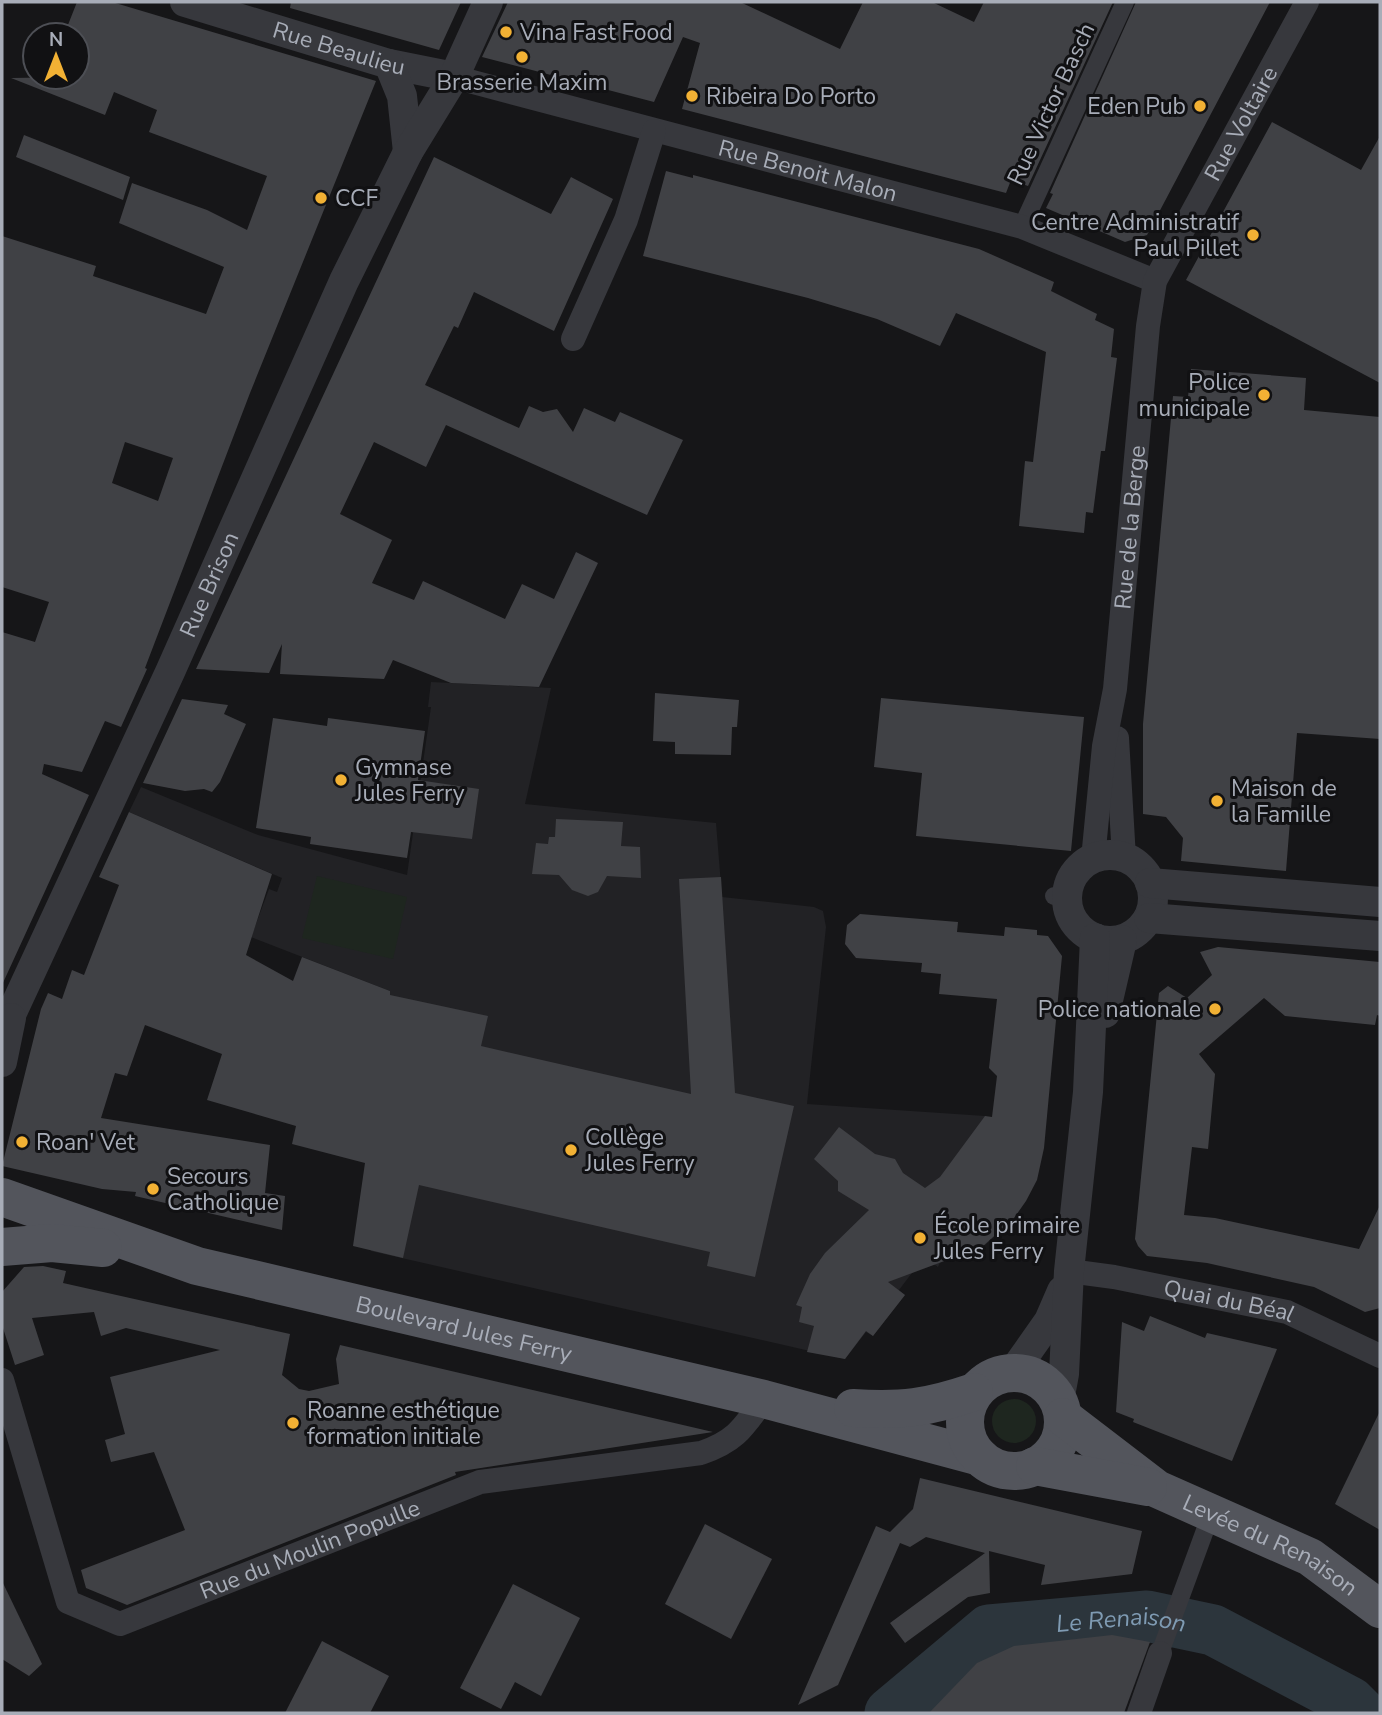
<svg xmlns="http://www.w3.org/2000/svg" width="1382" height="1715" viewBox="0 0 1382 1715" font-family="'Nunito Sans',sans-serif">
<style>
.built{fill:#222225}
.green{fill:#1e261f}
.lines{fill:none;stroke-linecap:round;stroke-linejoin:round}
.river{stroke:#2c353c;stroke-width:51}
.building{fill:#404145;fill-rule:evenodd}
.pedestrian{stroke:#37383d;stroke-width:18}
.minor{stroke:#37383d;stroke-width:24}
.tertiary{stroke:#37383d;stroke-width:30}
.primary{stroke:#53555c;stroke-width:38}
.poi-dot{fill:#f2b134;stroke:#111113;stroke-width:2.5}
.labels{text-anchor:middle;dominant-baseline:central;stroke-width:6;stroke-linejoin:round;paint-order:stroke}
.poi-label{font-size:23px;fill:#a8adb8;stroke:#111113;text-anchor:start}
.street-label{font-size:23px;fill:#a8adb8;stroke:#111113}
.water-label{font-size:24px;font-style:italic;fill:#7f9bb3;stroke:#111113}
</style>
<rect width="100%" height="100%" fill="#161618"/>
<!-- built -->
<polygon class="built" points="431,682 551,688 525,804 716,823 722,897 814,907 823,911 826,927 807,1104 985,1116 1044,1144 1037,1178 1016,1215 1012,1212 1007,1218 1011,1221 985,1245 975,1244 978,1249 963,1256 945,1262 944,1254 938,1267 924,1257 899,1290 905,1295 873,1336 866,1332 845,1359 371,1251 378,1219 358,1215 390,991 251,937 269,889 277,892 282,878 129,812 141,787 258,835 407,875 431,707 428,707"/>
<!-- green -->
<g class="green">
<polygon points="317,876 407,897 393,959 302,938"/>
<circle cx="1014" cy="1421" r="22"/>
</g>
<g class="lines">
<!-- river -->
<path class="river" id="s1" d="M890,1713l99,-83 158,-14 66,14 137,72 11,11"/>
</g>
<!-- building -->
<g class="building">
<path d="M77,2h35l264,79 -126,312 -105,275 2,1 -26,58 -16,-6 -23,51 -38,-8 -2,10 47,21 -87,190v-353l33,10 14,-40 -47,-15v-351l94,30 -3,10 113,38 18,-47 -105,-44 13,-40 75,27 40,20 20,-54 -118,-44 8,-22 -43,-18 -9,23 -94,-37 66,-1v-42h-13zM125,442l48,16 -15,43 -46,-18z"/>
<polygon points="291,2 461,2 439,50 290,8"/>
<polygon points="508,2 740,2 840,49 863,2 932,2 974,22 984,2 1113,2 1028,186 1011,180 1006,193 682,109 700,43 683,37 654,102 482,57"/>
<polygon points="1136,2 1270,2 1147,235 1125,242 1046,208 1053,194 1050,193"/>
<polygon points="1272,122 1361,170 1380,136 1380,383 1186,280"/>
<polygon points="24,135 130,177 123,200 16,157"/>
<polygon points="434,157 551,214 571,177 613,199 554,331 474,292 458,328 454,326 425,385 519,428 529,406 543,412 557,409 573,432 584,408 615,422 620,412 683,440 647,515 446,425 426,467 374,442 340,514 392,540 372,583 414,600 423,581 505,619 522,584 554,599 576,552 598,563 539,687 451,683 393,660 384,679 280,674 282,644 269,673 196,669"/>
<polygon points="666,171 693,178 693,175 979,249 1054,282 1051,291 1097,314 1095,320 1114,329 1111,357 1117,358 1105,451 1101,451 1093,513 1086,512 1084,533 1019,526 1025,461 1033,462 1046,352 956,313 940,346 877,319 808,298 643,256"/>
<polygon points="1191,369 1306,378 1304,410 1380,417 1380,739 1297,733 1286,871 1181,861 1183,838 1166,817 1143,814 1143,724 1173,396 1188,397"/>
<polygon points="655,693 739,700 737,727 732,727 731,755 675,754 675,742 653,741"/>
<polygon points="881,698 1084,717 1071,851 916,836 922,773 874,767"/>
<polygon points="182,699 228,705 224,714 246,724 220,782 212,792 204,789 185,791 143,783"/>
<polygon points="273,718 327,726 328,718 425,731 418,780 479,789 472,839 411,832 407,858 310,844 311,837 256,828"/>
<polygon points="129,812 272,874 246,955 293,981 302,957 390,991 390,995 488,1016 481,1046 691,1094 679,879 721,877 735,1093 794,1106 755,1277 707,1266 710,1252 419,1185 403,1258 353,1246 365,1163 292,1144 296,1126 207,1100 222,1054 145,1025 127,1076 115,1073 101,1118 270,1145 265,1193 285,1196 282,1230 135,1196 136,1192 102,1189 2,1166 41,1009 48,993 62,999 72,970 84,975 119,885 99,877"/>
<polygon points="556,819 623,822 621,846 640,847 641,878 607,876 598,892 588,896 572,890 559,875 532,874 536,843 548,844 549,837 555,837"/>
<polygon points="860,914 958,922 957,932 1004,936 1005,927 1037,930 1037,935 1048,936 1062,956 1044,1148 1037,1180 1026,1201 1014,1218 982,1247 888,1282 905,1295 873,1336 866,1331 845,1359 807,1352 814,1326 799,1322 802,1307 796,1305 810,1274 825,1253 869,1210 838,1191 838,1181 814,1159 839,1127 875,1154 895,1159 903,1173 925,1188 940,1177 985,1116 992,1117 997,1076 989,1068 997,999 939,994 941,974 921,972 922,963 856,958 845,944 847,925"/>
<polygon points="1218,947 1380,962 1380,1016 1377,1015 1375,1025 1285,1016 1264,998 1199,1054 1215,1074 1208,1149 1192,1147 1184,1215 1215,1218 1359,1249 1380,1205 1380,1308 1365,1312 1314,1287 1207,1263 1147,1256 1138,1246 1135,1239 1159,993 1168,986 1187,998 1212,975 1200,952"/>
<polygon points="43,1266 66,1271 63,1283 290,1334 282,1375 299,1389 309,1391 339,1384 336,1359 340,1345 713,1432 455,1472 456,1475 127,1605 86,1588 81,1570 185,1530 154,1452 111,1462 105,1440 125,1434 110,1377 220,1350 126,1328 101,1336 94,1312 32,1318 44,1355 15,1365 2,1325 2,1292 24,1267"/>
<polygon points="1150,1316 1205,1338 1207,1333 1277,1349 1232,1461 1133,1422 1134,1419 1116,1412 1122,1322 1144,1331"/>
<polygon points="1380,1411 1380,1530 1335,1504"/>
<polygon points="920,1478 1142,1531 1132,1574 1041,1585 1045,1565 989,1551 990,1593 968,1597 905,1643 890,1623 985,1553 926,1537 910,1547 900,1543 838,1685 798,1705 876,1526 890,1532 913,1509"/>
<polygon points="705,1524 772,1559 731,1639 665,1604"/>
<polygon points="2,1581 42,1664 29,1676 2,1659"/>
<polygon points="513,1584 580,1618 541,1696 515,1682 501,1709 460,1688"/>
<polygon points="1112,1635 1150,1642 1124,1713 929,1713 977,1663 1014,1646"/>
<polygon points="322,1641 389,1676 370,1713 285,1713"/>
</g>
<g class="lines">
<!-- pedestrian -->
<g class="pedestrian">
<polyline points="1022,227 1125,2"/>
<polyline points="1054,896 1067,896"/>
<polyline points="1160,1653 1211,1514"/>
</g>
<!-- minor -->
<g class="minor">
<path id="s2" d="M454,77l568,150 133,54"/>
<polyline points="573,339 626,220 654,131"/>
<polyline points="1117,738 1124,858"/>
<path id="s3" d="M1093,859l11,-113 11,-57 33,-363 7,-45 152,-279"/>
<path id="s4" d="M1069,1271l45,6 173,35 93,44"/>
<path id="s5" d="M2,1380l66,222 52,22 360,-142 221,-29c35,-12 42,-25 63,-54"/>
<polyline points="1139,1713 1160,1653"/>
</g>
<!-- tertiary -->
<g class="tertiary">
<path id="s6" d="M185,2l204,62 65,13"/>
<polyline points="389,64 402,96 408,152"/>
<circle cx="1110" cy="898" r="43"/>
<polyline points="1150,883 1380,902"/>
<polyline points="1149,918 1380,936"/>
<polyline points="1105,1013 1122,940"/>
<path id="s7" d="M2,1034l168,-362 174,-391 64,-129 46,-75 34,-75"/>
<polyline points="2,1062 11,1018"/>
<polyline points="1013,1372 1049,1321 1062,1291"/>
<polyline points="1059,1401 1064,1374 1069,1271 1088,1092 1095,938"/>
</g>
<!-- primary -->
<g class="primary">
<path id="s8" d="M2,1197l195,69 567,133 216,58"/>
<polyline points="2,1247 52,1243 103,1248"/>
<circle cx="1014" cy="1422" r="49"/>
<path d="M853,1408c49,3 74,0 121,-16"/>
<path id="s9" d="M1063,1417l94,72 153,68 70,52"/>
<polyline points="1035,1466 1148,1487"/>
</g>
</g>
<!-- markers -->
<g class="poi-dot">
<circle cx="506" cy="32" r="7"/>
<circle cx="522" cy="57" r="7"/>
<circle cx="692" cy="96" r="7"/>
<circle cx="1200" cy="106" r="7"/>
<circle cx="321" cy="198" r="7"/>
<circle cx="1253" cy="235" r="7"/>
<circle cx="1264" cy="395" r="7"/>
<circle cx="341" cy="780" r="7"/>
<circle cx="1217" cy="801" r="7"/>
<circle cx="1215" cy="1009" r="7"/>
<circle cx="22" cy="1142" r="7"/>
<circle cx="571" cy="1150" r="7"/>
<circle cx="153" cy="1189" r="7"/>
<circle cx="920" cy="1238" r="7"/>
<circle cx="293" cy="1423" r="7"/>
</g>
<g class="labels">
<!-- poi labels -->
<g class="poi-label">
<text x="520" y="32">Vina Fast Food</text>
<text x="522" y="82" text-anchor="middle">Brasserie Maxim</text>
<text x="706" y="96">Ribeira Do Porto</text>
<text x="1186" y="106" text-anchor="end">Eden Pub</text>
<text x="335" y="198">CCF</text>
<text x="1239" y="222" text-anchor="end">Centre Administratif<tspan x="1239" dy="26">Paul Pillet</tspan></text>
<text x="1250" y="382" text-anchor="end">Police<tspan x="1250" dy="26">municipale</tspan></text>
<text x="355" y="767">Gymnase<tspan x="355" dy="26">Jules Ferry</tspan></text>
<text x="1231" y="788">Maison de<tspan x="1231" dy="26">la Famille</tspan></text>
<text x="1201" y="1009" text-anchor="end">Police nationale</text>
<text x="585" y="1137">Collège<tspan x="585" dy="26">Jules Ferry</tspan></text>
<text x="36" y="1142">Roan' Vet</text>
<text x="167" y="1176">Secours<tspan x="167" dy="26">Catholique</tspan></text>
<text x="934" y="1225">École primaire<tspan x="934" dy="26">Jules Ferry</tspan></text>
<text x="307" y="1410">Roanne esthétique<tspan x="307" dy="26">formation initiale</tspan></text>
</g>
<!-- street labels -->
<g class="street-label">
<text stroke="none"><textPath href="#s6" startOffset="161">Rue Beaulieu</textPath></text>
<text transform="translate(1051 104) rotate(-65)">Rue Victor Basch</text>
<text stroke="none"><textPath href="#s3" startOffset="761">Rue Voltaire</textPath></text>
<text stroke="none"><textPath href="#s2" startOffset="366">Rue Benoit Malon</textPath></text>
<text stroke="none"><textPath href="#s3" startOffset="334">Rue de la Berge</textPath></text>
<text stroke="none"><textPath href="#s7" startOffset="495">Rue Brison</textPath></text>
<text stroke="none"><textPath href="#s4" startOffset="163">Quai du Béal</textPath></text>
<text stroke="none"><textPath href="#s8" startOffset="481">Boulevard Jules Ferry</textPath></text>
<text stroke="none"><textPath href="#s9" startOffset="245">Levée du Renaison</textPath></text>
<text stroke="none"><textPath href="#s5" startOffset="492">Rue du Moulin Populle</textPath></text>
</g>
<!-- water labels -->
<g class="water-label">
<text stroke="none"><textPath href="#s1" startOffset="262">Le Renaison</textPath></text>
</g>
</g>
<!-- border -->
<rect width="1382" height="1715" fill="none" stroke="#a8adb8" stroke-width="7"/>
<!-- north arrow -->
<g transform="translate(56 56)"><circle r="33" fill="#111113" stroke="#4d4f55" stroke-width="2"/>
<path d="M0-5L12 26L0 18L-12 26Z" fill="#f2b134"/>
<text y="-10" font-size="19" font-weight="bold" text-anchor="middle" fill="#a8adb8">N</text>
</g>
</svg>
